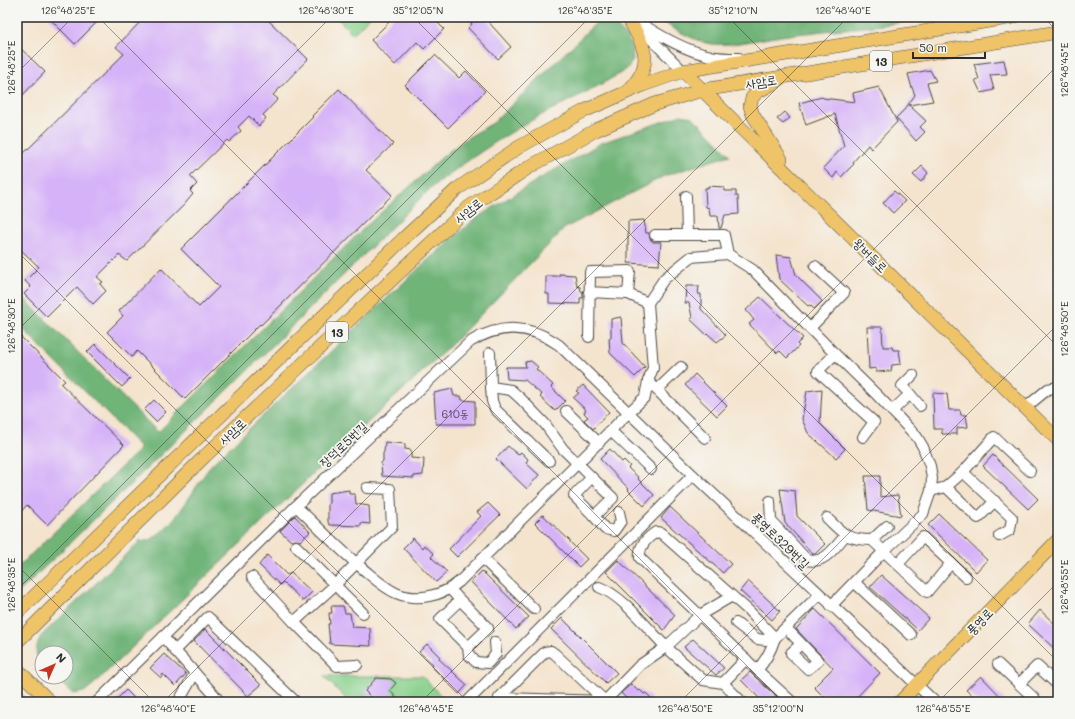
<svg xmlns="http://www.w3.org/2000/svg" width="1075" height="719" viewBox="0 0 1075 719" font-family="Mali,'Poor Story',sans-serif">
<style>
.green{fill:#8ad28d;stroke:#5a7e5c}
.forest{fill:#6fb478;stroke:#4d7052}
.building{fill:#d6b2f8}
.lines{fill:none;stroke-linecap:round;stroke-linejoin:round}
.minor-casing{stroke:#494743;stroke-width:12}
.major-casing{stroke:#494743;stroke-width:14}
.minor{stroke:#fff;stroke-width:10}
.major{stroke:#efc469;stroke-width:13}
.ticks{fill:none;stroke:#2b2b2b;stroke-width:1;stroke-opacity:0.45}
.labels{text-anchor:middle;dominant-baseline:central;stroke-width:3.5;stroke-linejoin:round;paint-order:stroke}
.number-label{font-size:11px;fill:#564d5e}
.shield{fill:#f6f6f2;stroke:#686867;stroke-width:1}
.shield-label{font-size:12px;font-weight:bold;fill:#2b2b2b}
.street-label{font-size:13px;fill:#2b2b2b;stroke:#f6f6f2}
.neatline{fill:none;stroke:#2b2b2b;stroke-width:1.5}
.ticks-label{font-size:10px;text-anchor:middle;fill:#2b2b2b}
</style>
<rect width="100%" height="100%" fill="#f6f6f2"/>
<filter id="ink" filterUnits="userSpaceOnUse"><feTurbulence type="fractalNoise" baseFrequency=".025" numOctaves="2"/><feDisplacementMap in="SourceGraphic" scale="8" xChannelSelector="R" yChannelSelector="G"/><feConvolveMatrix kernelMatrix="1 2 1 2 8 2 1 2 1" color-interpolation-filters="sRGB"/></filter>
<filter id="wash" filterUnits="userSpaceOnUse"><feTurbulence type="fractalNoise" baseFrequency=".012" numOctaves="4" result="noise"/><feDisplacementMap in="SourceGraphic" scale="16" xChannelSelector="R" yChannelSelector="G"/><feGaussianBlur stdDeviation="0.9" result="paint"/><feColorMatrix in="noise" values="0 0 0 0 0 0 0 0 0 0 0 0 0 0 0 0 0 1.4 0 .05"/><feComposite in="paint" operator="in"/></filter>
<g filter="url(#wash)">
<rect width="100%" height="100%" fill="#f4e4ce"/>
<!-- green -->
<g class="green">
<polygon points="336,17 370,17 353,34"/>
<polygon points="324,676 422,676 447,702 349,702"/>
</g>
<!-- forest -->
<g class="forest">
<path d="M602,17h6l17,17 7,12 1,14 -6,9c-29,19 -61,32 -91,49 -36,20 -71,44 -104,69l-203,202 -212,205v-26l124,-120 -124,-125v-32l141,141 208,-206 81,-73 20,-15 26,-15z"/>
<path d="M658,17h277c-51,10 -103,12 -154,19 -22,3 -53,12 -75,7 -12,-3 -40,-17 -48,-26z"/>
<path d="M681,115l12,2 37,38 -66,21 -99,52 -114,117 -116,108 -240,230 -11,9 -11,2 -19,-17h12v-24h-24v11c-9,-11 -6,-16 -1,-28l99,-95c4,0 9,0 12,-2 27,-18 41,-50 60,-75l209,-198 55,-48 63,-39 62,-36z"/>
<polygon points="17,689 30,702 17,702"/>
</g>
<g id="blocks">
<!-- building -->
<g class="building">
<polygon points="48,17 102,17 75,44"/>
<polygon points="145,17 265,17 308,59 273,95 278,99 263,115 266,118 259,126 249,116 238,127 241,131 229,142 227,140 190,176 197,184 190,191 193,194 184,205 127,261 119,255 97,277 103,282 100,284 106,291 93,304 77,287 47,317 24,294 31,287 25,281 39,267 17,246 17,160 124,54 116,47"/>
<polygon points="394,17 432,17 444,29 424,49 417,42 395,65 371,40"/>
<polygon points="465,17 484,17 511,47 498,59 468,28 472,24"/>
<polygon points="17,45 45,72 17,101"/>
<polygon points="435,55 459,78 466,71 485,91 448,128 405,85"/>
<polygon points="1004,60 1007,74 990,75 994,90 981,93 975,80 979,79 974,64"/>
<polygon points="930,70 936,81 927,83 933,101 909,105 926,121 920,127 925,132 916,141 896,118 905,109 915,95 911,85 908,74"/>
<polygon points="879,87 897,122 871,149 868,145 853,162 854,164 841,177 837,172 833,178 823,168 844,146 835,114 806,125 799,103 822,97 823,98 855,102 853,93"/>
<polygon points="339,89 393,144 366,170 392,195 261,325 260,324 185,399 137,351 132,357 107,332 123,316 119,311 161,268 199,307 219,287 181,249 313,117 312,116"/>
<polygon points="785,112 790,118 783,124 777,119"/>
<polygon points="922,166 928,173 921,182 913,175"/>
<polygon points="708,186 724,187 724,191 736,191 736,196 738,196 739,214 725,215 721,228 719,228 718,216 710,216 709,208 706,207 705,188 708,188"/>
<polygon points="894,191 905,201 893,213 883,203"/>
<polygon points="644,220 646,233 649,233 650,239 653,242 661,242 659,265 628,263 628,221"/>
<polygon points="776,255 791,257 796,275 822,301 814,309 810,305 808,306 779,279"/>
<polygon points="559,274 575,275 577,286 580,287 581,291 583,292 583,298 580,298 580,304 549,303 549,294 546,294 546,276 559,276"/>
<polygon points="686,286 699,286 698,294 701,294 701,309 726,335 717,342 708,334 707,335 690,319 692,317 689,303 685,303"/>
<polygon points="760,297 803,338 797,344 799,346 787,358 780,351 777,353 749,324 754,320 746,310"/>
<polygon points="621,317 623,343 645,367 635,377 610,353 609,338 611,338 611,319"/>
<polygon points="867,327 882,327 883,347 892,347 893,350 899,350 901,364 892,365 891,371 876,372 876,368 869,369"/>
<polygon points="17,333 65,381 61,384 124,445 47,525 27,505 17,516"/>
<polygon points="95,344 130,379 122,387 87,352"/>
<polygon points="531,361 538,367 536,369 553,385 551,387 565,401 555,411 540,397 542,395 525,380 507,379 506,367 526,367 525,362"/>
<polygon points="695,374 727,406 717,416 685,385"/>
<polygon points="583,385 609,412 593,429 584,420 588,417 584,413 586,410 573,398 579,393 576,391"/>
<polygon points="452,389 454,396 461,396 462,400 475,401 475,424 436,424 434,393"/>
<polygon points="822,389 820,423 845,449 836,458 808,433 802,419 807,391"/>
<polygon points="933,393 947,394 949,410 960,410 961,415 966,415 968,427 957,428 957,434 942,434 942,429 934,429"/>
<polygon points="154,400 166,412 156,422 144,410"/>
<polygon points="385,442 405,444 405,449 411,450 411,458 424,459 423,475 414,476 414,478 382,476 381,463 383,461 383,453 384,452"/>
<polygon points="508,446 518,455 521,452 528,459 526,463 539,475 527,489 496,459"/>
<polygon points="610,449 622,462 624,460 630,466 628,468 639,478 638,479 654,495 644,506 628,490 629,489 600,459"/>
<polygon points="993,455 1038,499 1028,509 983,466"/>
<polygon points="865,476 880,476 880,497 898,495 901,516 868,510"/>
<polygon points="780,489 795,491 797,516 825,544 815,554 813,554 785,523"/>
<polygon points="349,490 349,494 355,494 356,504 369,506 370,524 361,523 361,526 330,525 328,522 328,504 329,504 329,493"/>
<polygon points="488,503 500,515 457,557 449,549 481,516 477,512"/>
<polygon points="670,507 731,564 723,573 661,518"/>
<polygon points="939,514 987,560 976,572 928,525"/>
<polygon points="543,515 570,541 570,542 587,559 579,567 535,523"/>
<polygon points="295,516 310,532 300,541 295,540 291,541 280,531"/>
<polygon points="413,538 422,548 424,545 434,554 431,557 447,572 436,582 403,548"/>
<polygon points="267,555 287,575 291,573 312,592 303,601 283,582 280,585 259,565"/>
<polygon points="618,560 675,615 664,630 606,572"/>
<polygon points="482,571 529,617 516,629 471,582"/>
<polygon points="881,575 929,618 918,630 870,587"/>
<polygon points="748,581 780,611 772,620 740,591"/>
<polygon points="331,606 343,606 345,613 350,613 352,627 370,628 371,646 330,644 328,624 330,624 329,613 332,613"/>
<polygon points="815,609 880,673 852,702 829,702 814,687 833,668 796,629"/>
<polygon points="1040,610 1058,627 1058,652 1028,624"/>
<polygon points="562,618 617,673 606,683 551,629"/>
<polygon points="205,629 261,685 248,696 194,641"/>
<polygon points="693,639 724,668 716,675 684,647"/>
<polygon points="427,644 440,657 439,659 467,685 459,694 431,666 433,664 419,652"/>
<polygon points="164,654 186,674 175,686 163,674 161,678 150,668"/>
<polygon points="750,672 753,675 782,702 763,702 741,680"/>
<polygon points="981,676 1006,702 979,702 966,690"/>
<polygon points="376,678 391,679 396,683 390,690 399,702 376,702 365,691"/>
<polygon points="631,684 638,691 640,690 644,694 646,693 651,698 650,699 653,702 630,702 621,693"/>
<polygon points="126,690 138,702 114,702"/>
</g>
</g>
</g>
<g filter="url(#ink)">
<use href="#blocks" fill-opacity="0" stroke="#494743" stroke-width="1"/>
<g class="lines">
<defs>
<g id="minor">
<path d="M630,17c25,15 51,33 81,39 8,2 19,2 28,2"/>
<polyline points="639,27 683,71"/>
<polyline points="686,196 687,235"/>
<polyline points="655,235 724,235 728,254"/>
<polyline points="589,292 628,294 630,271 590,272 589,337"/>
<polyline points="628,294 648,303"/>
<polyline points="810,328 844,293 815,266"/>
<polyline points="490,353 491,387 511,390 521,399 545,424 563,449 613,498 594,516 574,496 591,478"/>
<polyline points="835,354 818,371 874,422 863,437"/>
<polyline points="648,381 705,438"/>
<polyline points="491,387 492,401 495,409 549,461"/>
<polyline points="657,390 681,367"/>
<polyline points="910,394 920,406"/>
<polyline points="1025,408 1048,389 1058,387"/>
<polyline points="566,411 599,443"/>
<polyline points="892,411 910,394 902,386 913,375"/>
<polyline points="611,431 651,469"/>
<polyline points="963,472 1012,518 1010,530 999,536"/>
<polyline points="946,487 978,518 995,501"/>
<polyline points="931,491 946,487 963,472 994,437 1030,471"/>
<path d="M770,501l1,20 36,39c17,5 28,-13 38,-24"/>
<path d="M296,506c22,21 44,44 67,63 11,9 20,18 33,24 21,9 46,3 63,-11l162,-162 24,-23 3,-16 5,-13 -5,-65 16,-24 27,-22 37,-3 25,16 77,79 47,46 40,42 6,10 7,19 2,12 -1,13 -8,23 -39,37 -53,55"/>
<polyline points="594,516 605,529 614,531 621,521 619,512"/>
<path d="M827,518c17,17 21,22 45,22l55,52 24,-29"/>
<polyline points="872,540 887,526"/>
<polyline points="296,546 363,613"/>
<polyline points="482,558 534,609"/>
<polyline points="898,564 923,537 966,577"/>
<polyline points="252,577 294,622 335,585 392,527 390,489 367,488"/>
<polyline points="854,582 911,635"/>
<path d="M599,587c24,9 48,41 67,60l34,-32 32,-19"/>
<polyline points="450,589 460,600 440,619 468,647 488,628 460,600"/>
<polyline points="294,622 337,666 357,665"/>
<polyline points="736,623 757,639 765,640 773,636"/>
<polyline points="786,628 818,661 808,669 791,653 801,644"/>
<polyline points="163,637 217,698"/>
<path d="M775,638c-4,12 -9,23 -18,32l35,32"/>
<polyline points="468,647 469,655 476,662 488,663 496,654 495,642"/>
<polyline points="175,651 208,617 296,702"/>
<polyline points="998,664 1019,684"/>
<path d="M757,670l-117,-112c-2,-12 7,-20 16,-26l5,1 88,78 26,27 44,-43"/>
<polyline points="723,683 742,702"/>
<path d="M97,702l199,-196 174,-164c29,-18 60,-18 89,3l134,130 242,227"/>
<polyline points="180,702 180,699 195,673"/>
<polyline points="467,702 693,475"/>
<polyline points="606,702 605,701 555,654 551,651 545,652 499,698 605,701 640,665 666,647 703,680 723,683 746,659"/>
<polyline points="1038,702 1019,684 1037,666 1058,685"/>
</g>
<g id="major">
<path d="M628,17c15,29 28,44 2,72"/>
<polyline points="683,71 1058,440"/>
<polyline points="777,81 757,92 752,98 750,106 753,115 781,159"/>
<polyline points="17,613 403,239 457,189 519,147 584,111 643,85 683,71 1014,17"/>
<polyline points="17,642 205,456 469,207 531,166 596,130 655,104 703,90 1058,32"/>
<polyline points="17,669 50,702"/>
<polyline points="900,702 1058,540"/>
</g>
</defs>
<!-- minor casing -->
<use href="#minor" class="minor-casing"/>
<!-- major casing -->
<use href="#major" class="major-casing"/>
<!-- minor -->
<use href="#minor" class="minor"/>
<!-- major -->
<use href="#major" class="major"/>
</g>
</g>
<!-- ticks -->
<path class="ticks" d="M98,17l685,685M413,17l645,645M728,17l330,330M1043,17l15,15M17,73l56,-56M17,251l451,451M17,331l314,-314M17,565l137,137M17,590l573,-573M163,702l685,-685M421,702l637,-637M680,702l378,-378M938,702l120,-120"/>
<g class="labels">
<!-- number labels -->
<g class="number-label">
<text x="455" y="413">610동</text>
</g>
<!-- shield labels -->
<g class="shield">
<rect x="870" y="51" width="22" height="20" rx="3"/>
<rect x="326" y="322" width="22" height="20" rx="3"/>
</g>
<g class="shield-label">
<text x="881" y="61">13</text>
<text x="337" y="332">13</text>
</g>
<!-- street labels -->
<g class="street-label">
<text transform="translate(761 81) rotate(-9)">사암로</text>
<text transform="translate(468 210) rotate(-39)">사암로</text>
<text transform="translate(871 255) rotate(45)">왕버들로</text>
<text transform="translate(232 431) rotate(-43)">사암로</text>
<text transform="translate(343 444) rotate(-43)">장덕로5번길</text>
<text transform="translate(781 540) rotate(44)">풍영로329번길</text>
<text transform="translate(979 621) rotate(-46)">풍영로</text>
</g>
</g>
<!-- margin -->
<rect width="1075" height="719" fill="none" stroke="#f6f6f2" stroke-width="44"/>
<!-- north arrow -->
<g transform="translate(54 665) rotate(45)"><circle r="19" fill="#f6f6f2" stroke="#a5a5a2"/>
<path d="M0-3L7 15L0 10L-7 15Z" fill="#c8321e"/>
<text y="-6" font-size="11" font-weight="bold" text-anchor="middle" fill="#2b2b2b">N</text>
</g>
<!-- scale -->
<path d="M913 52v6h72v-6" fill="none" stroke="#2b2b2b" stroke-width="2"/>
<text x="919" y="52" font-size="12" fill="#2b2b2b" stroke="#f6f6f2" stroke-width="3" paint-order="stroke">50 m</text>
<rect x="22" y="22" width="1031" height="675" class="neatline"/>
<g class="ticks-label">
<text x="68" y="14">126°48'25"E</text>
<text x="326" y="14">126°48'30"E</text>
<text x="418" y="14">35°12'05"N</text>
<text x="585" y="14">126°48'35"E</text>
<text x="733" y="14">35°12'10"N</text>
<text x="843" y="14">126°48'40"E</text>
<text transform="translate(11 68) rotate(-90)" y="4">126°48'25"E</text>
<text transform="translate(1064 70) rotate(-90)" y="4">126°48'45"E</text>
<text transform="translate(11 326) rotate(-90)" y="4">126°48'30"E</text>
<text transform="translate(1064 329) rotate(-90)" y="4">126°48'50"E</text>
<text transform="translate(11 585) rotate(-90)" y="4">126°48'35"E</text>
<text transform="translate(1064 587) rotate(-90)" y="4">126°48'55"E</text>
<text x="168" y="712">126°48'40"E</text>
<text x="426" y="712">126°48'45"E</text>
<text x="685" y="712">126°48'50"E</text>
<text x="778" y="712">35°12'00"N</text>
<text x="943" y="712">126°48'55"E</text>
</g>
</svg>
